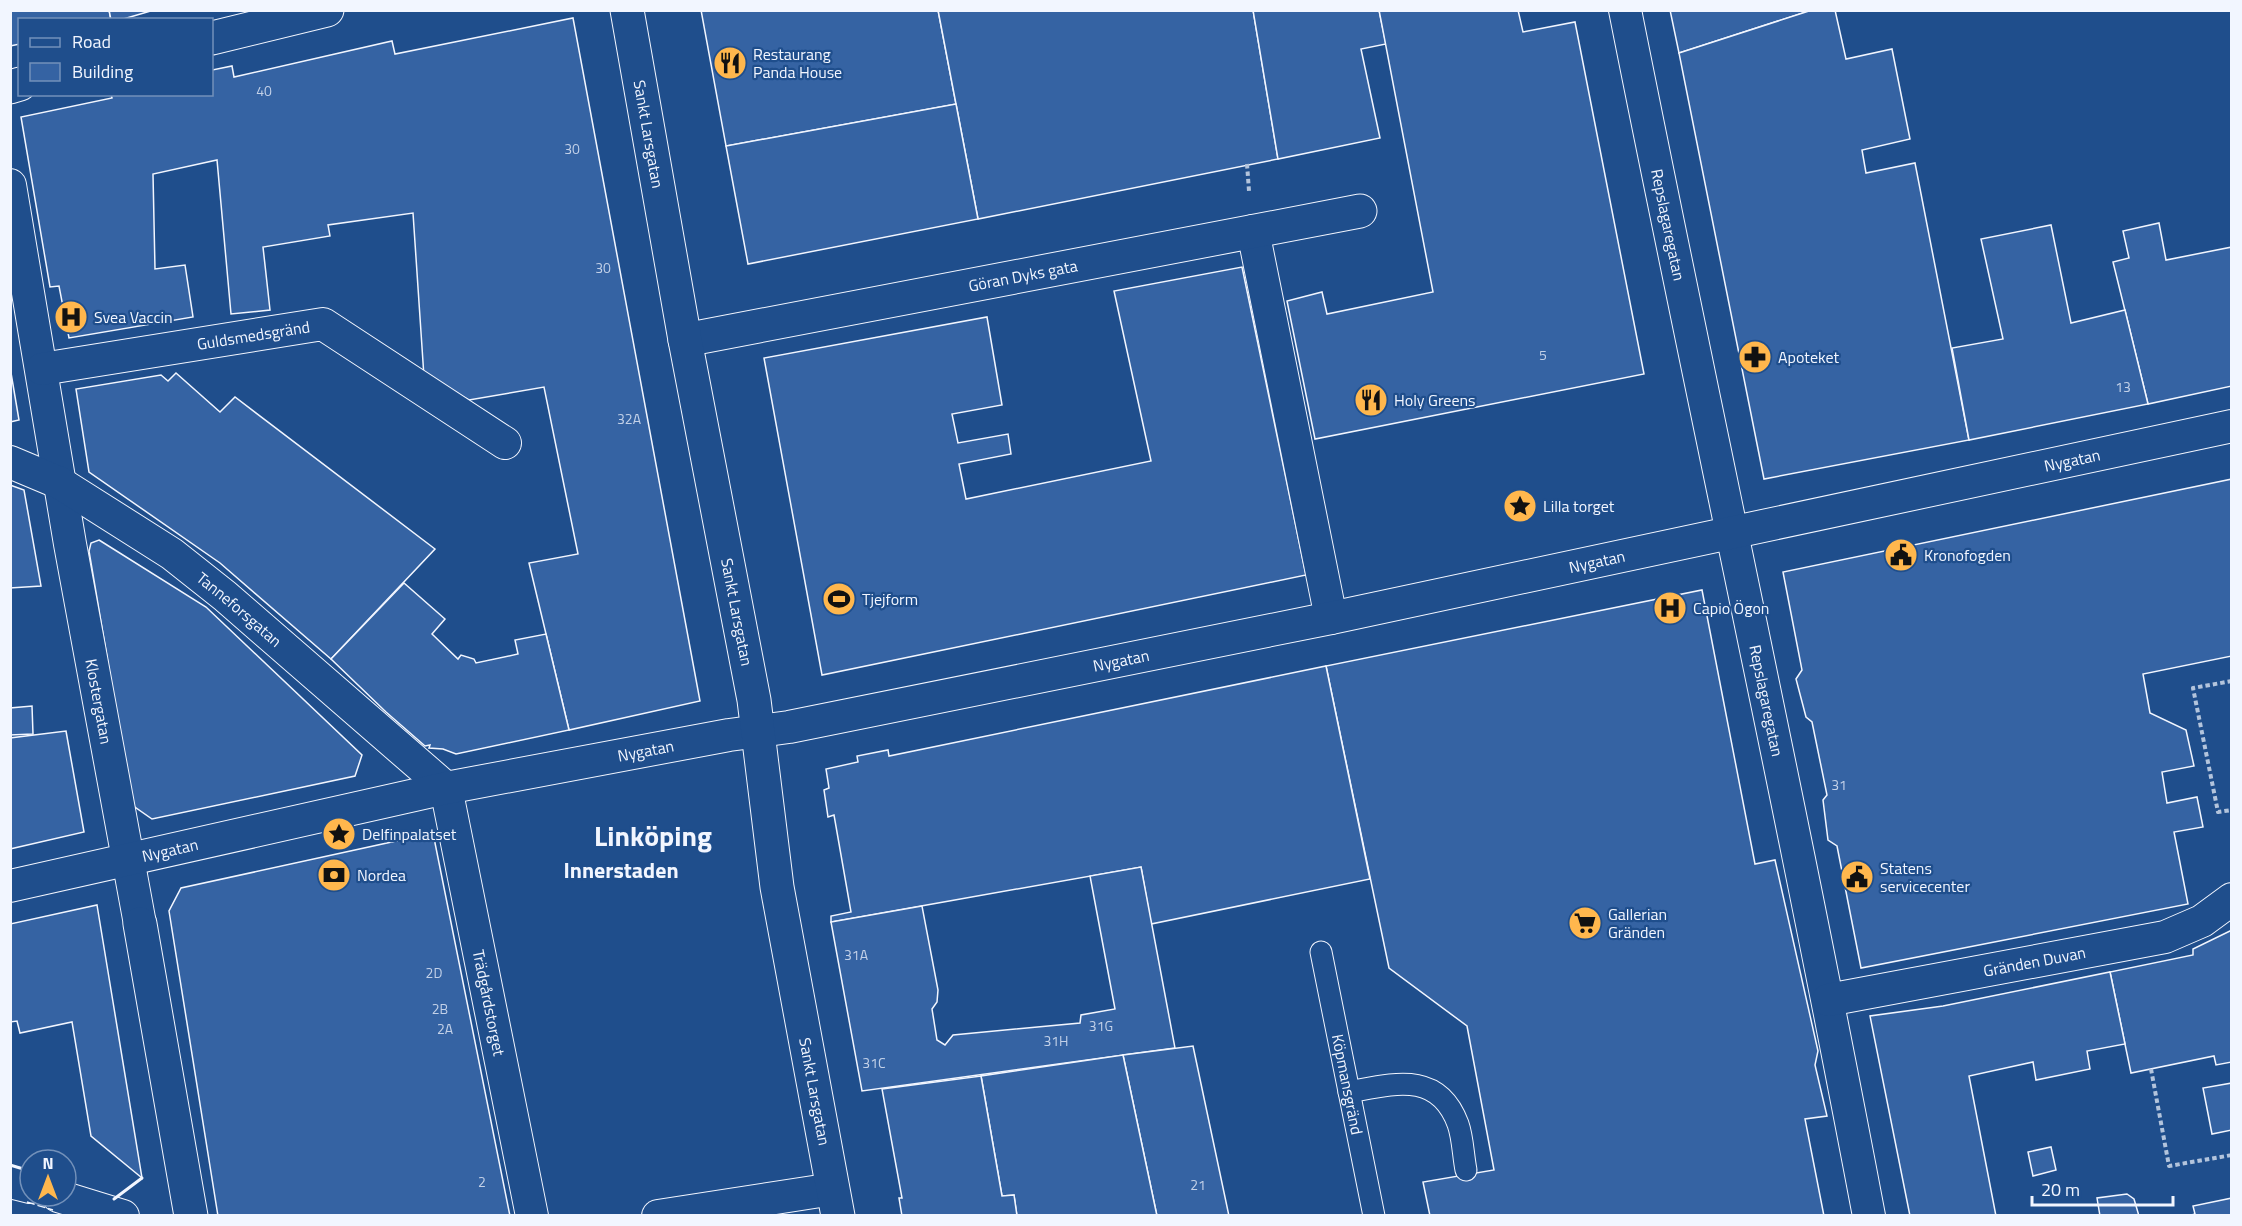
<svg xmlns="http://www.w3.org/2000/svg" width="2242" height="1226" viewBox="0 0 2242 1226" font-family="'Titillium Web',sans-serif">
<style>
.building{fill:#3563a3;stroke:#f2f6ff;stroke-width:1.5}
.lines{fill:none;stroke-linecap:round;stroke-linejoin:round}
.service-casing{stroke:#f2f6ff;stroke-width:23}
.pedestrian-casing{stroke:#f2f6ff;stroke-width:34}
.minor-casing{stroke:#f2f6ff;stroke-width:35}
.tertiary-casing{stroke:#f2f6ff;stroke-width:35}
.secondary-casing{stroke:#f2f6ff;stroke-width:35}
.path{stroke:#b3c4dc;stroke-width:4;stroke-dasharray:4.5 3;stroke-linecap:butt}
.service{stroke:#1f4e8c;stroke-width:21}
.pedestrian{stroke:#1f4e8c;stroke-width:32}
.minor{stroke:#1f4e8c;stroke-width:33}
.tertiary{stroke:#1f4e8c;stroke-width:33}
.secondary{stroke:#1f4e8c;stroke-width:33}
.fence{stroke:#f2f6ff;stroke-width:1.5;stroke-dasharray:8 3;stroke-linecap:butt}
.wall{stroke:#f2f6ff;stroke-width:3}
.labels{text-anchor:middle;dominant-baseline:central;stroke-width:4.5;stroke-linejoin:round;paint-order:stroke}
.number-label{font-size:14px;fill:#c3d1e8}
.poi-label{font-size:16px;fill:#f2f6ff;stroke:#1f4e8c;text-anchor:start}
.street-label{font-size:16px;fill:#f2f6ff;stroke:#1f4e8c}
.district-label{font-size:22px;font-weight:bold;fill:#f2f6ff;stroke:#1f4e8c}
.town-label{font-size:28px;font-weight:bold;fill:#f2f6ff;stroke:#1f4e8c}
</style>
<rect width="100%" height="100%" fill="#1f4e8c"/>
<!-- building -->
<g class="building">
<polygon points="10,10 109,10 111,20 20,20 20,44 10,46"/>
<polygon points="109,10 154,10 120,20 111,20"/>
<polygon points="701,10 938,10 956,104 726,146"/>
<polygon points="938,10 1253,10 1278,159 978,219"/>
<polygon points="1253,10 1379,10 1386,44 1361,49 1380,138 1278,159"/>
<polygon points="1379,10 1518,10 1523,32 1575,22 1644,374 1315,439 1287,301 1322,292 1327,314 1433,292"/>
<polygon points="1670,10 1812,10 1679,53"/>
<polygon points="1812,10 1835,10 1846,59 1892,49 1910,139 1862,150 1866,173 1915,163 1969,440 1764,479 1679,53"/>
<polygon points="573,18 700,701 569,730 529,563 578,554 544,387 469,400 424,377 413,213 328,225 330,236 263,247 270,310 231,314 217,160 153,174 155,269 185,265 193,317 69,338 59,286 50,287 21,117 112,98 111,94 212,94 212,70 232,66 234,77 392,41 395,54"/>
<polygon points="956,104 978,219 748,264 726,146"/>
<polygon points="2159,223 2166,260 2232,247 2232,386 2148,404 2113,262 2129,258 2123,231"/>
<polygon points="2051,225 2071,323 2125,310 2148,404 1969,440 1952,348 2003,339 1981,239"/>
<polygon points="1242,267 1306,575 822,675 764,358 987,317 1002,405 952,414 958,443 1008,434 1011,454 959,464 966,499 1151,461 1114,291"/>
<polygon points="10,367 19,420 10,422"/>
<polygon points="176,373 220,412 235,397 435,549 331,659 220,563 89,472 76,389 161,375 168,381"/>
<polygon points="2232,479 2232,656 2143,674 2150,713 2186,730 2194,766 2162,772 2167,803 2197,797 2203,827 2174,832 2188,904 1861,968 1837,846 1828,840 1823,800 1827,795 1812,722 1806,717 1796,679 1802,670 1783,572"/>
<polygon points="10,485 24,490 41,586 10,588"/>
<polygon points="99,540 206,607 362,755 355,776 152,819 132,805 89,551 91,543"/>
<polygon points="404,583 445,619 432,634 458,659 461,655 474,659 476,663 518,654 515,640 546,634 569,730 456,754 443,749 429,748 430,745 425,746 386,712 331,659"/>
<polygon points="1702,590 1755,864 1775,860 1818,1051 1815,1065 1827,1116 1805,1119 1824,1216 1430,1216 1423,1182 1494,1170 1467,1026 1389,968 1326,666"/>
<polygon points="1326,666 1370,879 1151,924 1141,867 831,922 831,916 851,912 834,815 828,817 824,790 829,788 826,769 858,762 857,756 888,750 889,756"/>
<polygon points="32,706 33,734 10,735 10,708"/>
<polygon points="66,731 84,832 10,849 10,738"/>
<polygon points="433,833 510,1216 218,1216 169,911 181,888"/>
<polygon points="1141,867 1175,1048 862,1091 831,922 922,906 938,990 937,1002 932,1009 937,1040 945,1045 953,1035 1080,1023 1081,1015 1115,1009 1090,876"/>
<polygon points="97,905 113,1002 142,1178 91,1136 72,1022 20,1033 17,1021 10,1022 10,924"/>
<polygon points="2232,930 2232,1062 2216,1065 2214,1056 2131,1073 2110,972 2193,955 2193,949"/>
<polygon points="2110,972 2125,1044 2087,1051 2090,1069 2036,1080 2033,1062 1969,1076 1996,1216 1910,1216 1870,1016 1943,1006"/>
<polygon points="1193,1046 1229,1216 1157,1216 1123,1055"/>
<polygon points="1123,1055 1157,1216 1017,1216 1014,1195 1002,1196 981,1076"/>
<polygon points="981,1076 1002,1196 1014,1195 1017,1216 902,1216 899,1198 902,1198 882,1089"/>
<polygon points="2232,1083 2232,1130 2212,1134 2203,1088"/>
<polygon points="2051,1147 2056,1170 2033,1176 2028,1152"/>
<polygon points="2127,1194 2134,1199 2139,1216 2100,1216 2097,1198"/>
<polygon points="2232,1198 2232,1216 2188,1216 2195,1214 2193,1206"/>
</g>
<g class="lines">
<defs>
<g id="service">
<path id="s1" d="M1321,952l53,264"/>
<path d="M1349,1092c44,-8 89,-22 109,32 5,14 5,31 8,46"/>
</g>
<g id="pedestrian">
<path id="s2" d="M1625,10c80,403 168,803 244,1206"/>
<path id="s3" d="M10,185l60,359 70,380"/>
<polyline points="1253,231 1331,618"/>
<path id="s4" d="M42,369l281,-45 182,119"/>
<path id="s5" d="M10,462l50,21 112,71 53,42 221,192"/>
<path id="s6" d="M446,788l86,428"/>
<path id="s7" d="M10,886l436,-98 283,-53 60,-8 542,-109 901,-192"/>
<path id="s8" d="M1828,1000l337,-63 37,-16 30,-22"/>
<polyline points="10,1182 30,1187"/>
<polyline points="58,1196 123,1216"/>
<polyline points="658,1216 833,1189"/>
</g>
<g id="minor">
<path id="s9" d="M685,340l675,-129"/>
<polyline points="140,924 191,1216"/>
</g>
<g id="tertiary">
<polyline points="212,38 327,10"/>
<polyline points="10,87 20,84"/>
</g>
<g id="secondary">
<path id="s10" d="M627,10l58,330 69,360 23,187 61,329"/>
</g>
</defs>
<!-- service casing -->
<use href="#service" class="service-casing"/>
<!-- pedestrian casing -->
<use href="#pedestrian" class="pedestrian-casing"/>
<!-- minor casing -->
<use href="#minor" class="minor-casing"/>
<!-- tertiary casing -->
<use href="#tertiary" class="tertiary-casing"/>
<!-- secondary casing -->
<use href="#secondary" class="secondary-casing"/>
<!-- path -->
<g class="path">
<polyline points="1247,164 1249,191"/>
<polyline points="2232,681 2193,688 2218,812 2232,810"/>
<polyline points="2151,1069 2169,1166 2232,1155"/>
</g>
<!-- service -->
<use href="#service" class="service"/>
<!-- pedestrian -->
<use href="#pedestrian" class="pedestrian"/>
<!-- minor -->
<use href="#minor" class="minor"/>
<!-- tertiary -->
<use href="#tertiary" class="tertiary"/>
<!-- secondary -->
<use href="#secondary" class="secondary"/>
<!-- fence -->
<polyline class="fence" points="27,1202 53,1210"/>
<!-- wall -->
<g class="wall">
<polyline points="10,1165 30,1171"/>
<polyline points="114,1199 142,1178"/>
</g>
</g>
<!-- icons -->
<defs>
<symbol id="restaurant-disc" viewBox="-11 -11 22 22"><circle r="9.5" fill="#ffb74d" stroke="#1f4e8c"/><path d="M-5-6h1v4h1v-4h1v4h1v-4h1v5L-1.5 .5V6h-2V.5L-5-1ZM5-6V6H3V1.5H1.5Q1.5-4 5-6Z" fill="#111"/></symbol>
<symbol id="hospital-disc" viewBox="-11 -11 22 22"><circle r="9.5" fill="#ffb74d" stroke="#1f4e8c"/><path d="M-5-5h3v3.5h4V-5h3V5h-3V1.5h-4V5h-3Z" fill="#111"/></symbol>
<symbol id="pharmacy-disc" viewBox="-11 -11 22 22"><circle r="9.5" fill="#ffb74d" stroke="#1f4e8c"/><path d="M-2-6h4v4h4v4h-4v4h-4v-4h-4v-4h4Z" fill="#111"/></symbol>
<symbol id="sight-disc" viewBox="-11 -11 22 22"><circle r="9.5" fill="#ffb74d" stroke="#1f4e8c"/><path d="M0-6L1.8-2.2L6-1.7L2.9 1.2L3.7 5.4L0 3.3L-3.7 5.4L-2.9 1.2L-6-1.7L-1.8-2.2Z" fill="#111"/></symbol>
<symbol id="civic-disc" viewBox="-11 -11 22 22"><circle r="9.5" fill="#ffb74d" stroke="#1f4e8c"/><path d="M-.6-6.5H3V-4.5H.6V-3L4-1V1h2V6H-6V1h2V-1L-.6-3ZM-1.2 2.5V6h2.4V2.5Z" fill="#111"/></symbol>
<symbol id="stadium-disc" viewBox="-11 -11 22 22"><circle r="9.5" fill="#ffb74d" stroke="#1f4e8c"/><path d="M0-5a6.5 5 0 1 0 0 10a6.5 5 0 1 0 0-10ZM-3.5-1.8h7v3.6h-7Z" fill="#111"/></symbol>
<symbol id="bank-disc" viewBox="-11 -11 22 22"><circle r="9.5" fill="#ffb74d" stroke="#1f4e8c"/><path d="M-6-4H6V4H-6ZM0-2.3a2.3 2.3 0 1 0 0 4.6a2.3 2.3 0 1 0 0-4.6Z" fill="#111"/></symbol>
<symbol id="supermarket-disc" viewBox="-11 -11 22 22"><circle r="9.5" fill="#ffb74d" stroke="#1f4e8c"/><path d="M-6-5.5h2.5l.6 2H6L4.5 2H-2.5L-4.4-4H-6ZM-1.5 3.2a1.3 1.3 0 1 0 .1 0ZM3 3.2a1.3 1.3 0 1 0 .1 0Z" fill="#111"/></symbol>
</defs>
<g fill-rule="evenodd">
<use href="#restaurant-disc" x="711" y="44" width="38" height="38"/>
<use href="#hospital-disc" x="52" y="298" width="38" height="38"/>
<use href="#pharmacy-disc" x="1736" y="338" width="38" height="38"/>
<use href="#restaurant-disc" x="1352" y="381" width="38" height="38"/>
<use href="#sight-disc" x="1501" y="487" width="38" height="38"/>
<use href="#civic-disc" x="1882" y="536" width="38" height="38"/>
<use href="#stadium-disc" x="820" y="580" width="38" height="38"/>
<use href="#hospital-disc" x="1651" y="589" width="38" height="38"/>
<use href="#sight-disc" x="320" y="815" width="38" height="38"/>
<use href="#bank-disc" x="315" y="856" width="38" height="38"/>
<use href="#civic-disc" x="1838" y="858" width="38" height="38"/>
<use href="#supermarket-disc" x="1566" y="904" width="38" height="38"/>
</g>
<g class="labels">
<!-- number labels -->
<g class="number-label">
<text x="264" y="90">40</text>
<text x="572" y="148">30</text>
<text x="603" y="267">30</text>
<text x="1543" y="354">5</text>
<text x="2123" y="386">13</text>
<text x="629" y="418">32A</text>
<text x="1839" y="784">31</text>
<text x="856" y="954">31A</text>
<text x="434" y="972">2D</text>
<text x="440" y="1008">2B</text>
<text x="1101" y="1025">31G</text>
<text x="445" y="1028">2A</text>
<text x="1056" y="1040">31H</text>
<text x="874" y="1062">31C</text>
<text x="482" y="1181">2</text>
<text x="1198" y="1184">21</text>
</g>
<!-- poi labels -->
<g class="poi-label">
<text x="753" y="54">Restaurang<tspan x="753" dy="18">Panda House</tspan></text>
<text x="94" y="317">Svea Vaccin</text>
<text x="1778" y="357">Apoteket</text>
<text x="1394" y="400">Holy Greens</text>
<text x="1543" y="506">Lilla torget</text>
<text x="1924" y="555">Kronofogden</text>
<text x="862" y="599">Tjejform</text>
<text x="1693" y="608">Capio Ögon</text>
<text x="362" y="834">Delfinpalatset</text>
<text x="1880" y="868">Statens<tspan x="1880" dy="18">servicecenter</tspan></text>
<text x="357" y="875">Nordea</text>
<text x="1608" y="914">Gallerian<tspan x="1608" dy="18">Gränden</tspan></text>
</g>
<!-- street labels -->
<g class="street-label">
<text stroke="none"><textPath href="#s10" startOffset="126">Sankt Larsgatan</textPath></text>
<text stroke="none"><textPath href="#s2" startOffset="219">Repslagaregatan</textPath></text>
<text stroke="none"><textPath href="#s9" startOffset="344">Göran Dyks gata</textPath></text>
<text stroke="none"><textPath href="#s4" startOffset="214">Guldsmedsgränd</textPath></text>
<text stroke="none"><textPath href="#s7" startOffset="2106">Nygatan</textPath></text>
<text stroke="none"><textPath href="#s7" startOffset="1620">Nygatan</textPath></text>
<text stroke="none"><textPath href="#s5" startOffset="274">Tanneforsgatan</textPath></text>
<text stroke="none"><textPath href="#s10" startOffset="612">Sankt Larsgatan</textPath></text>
<text stroke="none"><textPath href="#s7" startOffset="1134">Nygatan</textPath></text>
<text stroke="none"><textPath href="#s3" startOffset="524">Klostergatan</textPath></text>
<text stroke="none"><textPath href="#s2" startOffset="705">Repslagaregatan</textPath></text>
<text stroke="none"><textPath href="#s7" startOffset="650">Nygatan</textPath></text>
<text stroke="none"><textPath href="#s7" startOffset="164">Nygatan</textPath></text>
<text stroke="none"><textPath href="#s8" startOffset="210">Gränden Duvan</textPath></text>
<text stroke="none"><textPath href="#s6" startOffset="219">Trädgårdstorget</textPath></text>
<text stroke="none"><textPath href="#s1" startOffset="135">Köpmansgränd</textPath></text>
<text stroke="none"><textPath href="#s10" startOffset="1098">Sankt Larsgatan</textPath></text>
</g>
<!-- district labels -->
<g class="district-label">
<text x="621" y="870">Innerstaden</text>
</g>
<!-- town labels -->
<g class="town-label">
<text x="653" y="835">Linköping</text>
</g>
</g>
<!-- border -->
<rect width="2242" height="1226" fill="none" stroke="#f2f6ff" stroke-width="24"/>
<!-- legend -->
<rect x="18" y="18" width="195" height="78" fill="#1f4e8c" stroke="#7391ba" stroke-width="1.5"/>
<rect x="30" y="38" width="30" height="9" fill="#1f4e8c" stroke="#7391ba" stroke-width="1.5"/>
<text x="72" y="48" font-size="18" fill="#f2f6ff">Road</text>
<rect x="30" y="63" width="30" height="18" fill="#3563a3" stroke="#7391ba" stroke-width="1.5"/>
<text x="72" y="78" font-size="18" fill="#f2f6ff">Building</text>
<!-- north arrow -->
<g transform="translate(48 1178)"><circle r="28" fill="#1f4e8c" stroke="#7391ba" stroke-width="1.5"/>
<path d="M0-4.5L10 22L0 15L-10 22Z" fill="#ffb74d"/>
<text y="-9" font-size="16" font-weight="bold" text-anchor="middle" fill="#f2f6ff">N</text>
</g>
<!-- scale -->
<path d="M2032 1196v9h141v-9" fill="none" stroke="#f2f6ff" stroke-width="3"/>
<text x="2041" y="1196" font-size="18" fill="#f2f6ff" stroke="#1f4e8c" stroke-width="4.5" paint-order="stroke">20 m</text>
</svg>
